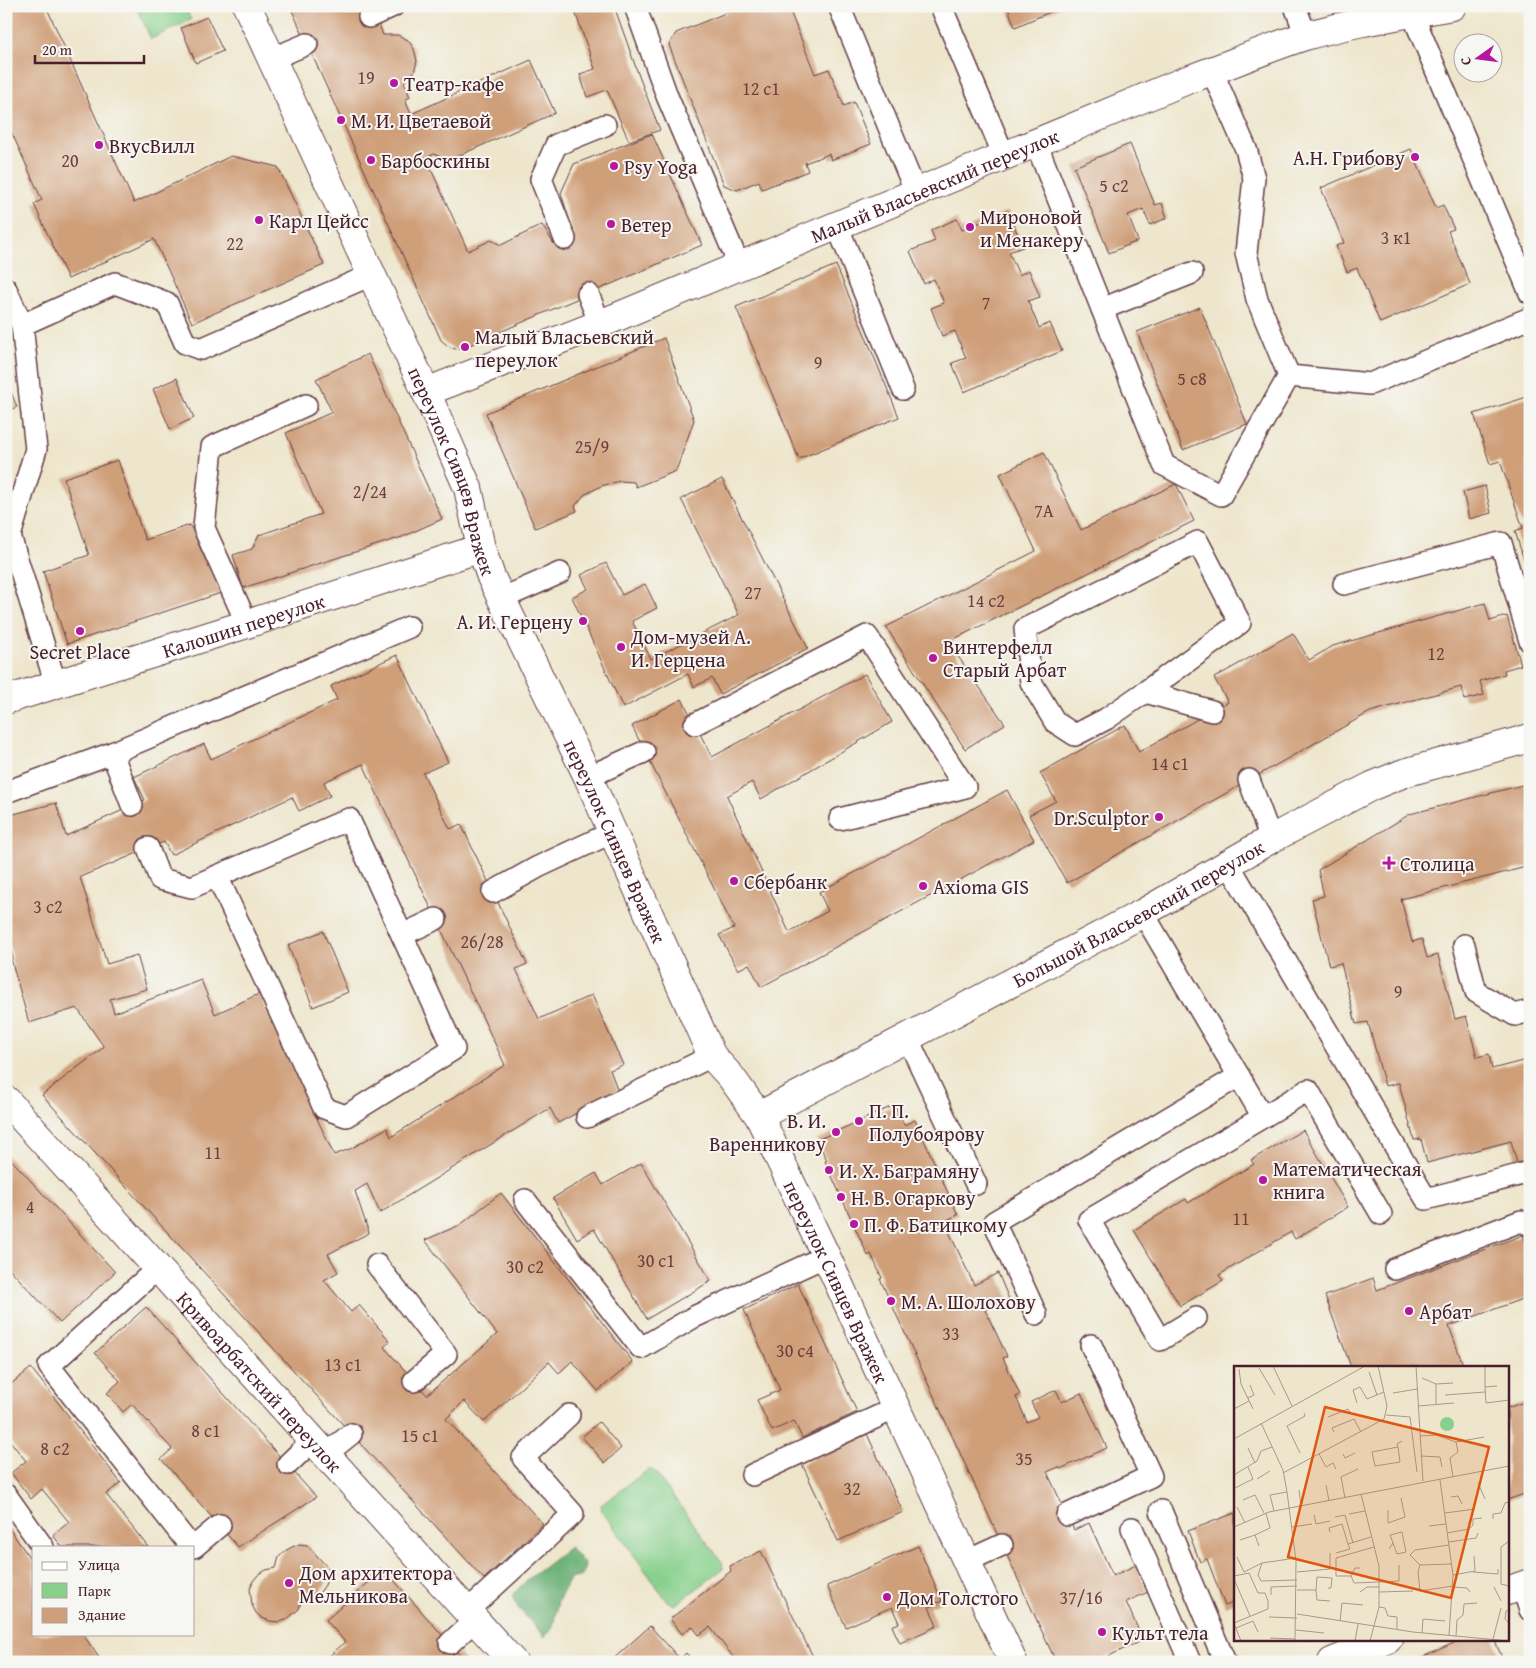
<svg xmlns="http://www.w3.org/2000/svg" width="1536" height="1668" viewBox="0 0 1536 1668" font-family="'Gentium Book Plus',serif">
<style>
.green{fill:#88d08c;stroke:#69785c}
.forest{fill:#6eb278;stroke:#5c6852}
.building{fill:#cf9f79;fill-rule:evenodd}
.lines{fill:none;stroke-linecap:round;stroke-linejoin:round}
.service-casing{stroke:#633d43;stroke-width:24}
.minor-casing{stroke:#633d43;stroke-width:30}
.service{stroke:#fff;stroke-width:21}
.minor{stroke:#fff;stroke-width:28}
.poi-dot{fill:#b5179e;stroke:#f6f6f2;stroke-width:2}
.labels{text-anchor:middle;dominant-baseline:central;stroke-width:4;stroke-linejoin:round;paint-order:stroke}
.number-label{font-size:18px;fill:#6b3f3e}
.poi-label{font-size:20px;fill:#4a1f2b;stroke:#f6f6f2;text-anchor:start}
.street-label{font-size:20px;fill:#4a1f2b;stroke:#f6f6f2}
.inset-road{fill:none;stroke:#ac968c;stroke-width:1}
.view{fill:#e0560e;fill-opacity:0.15;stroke:#e0560e;stroke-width:2.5}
.inset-edge{fill:none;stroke:#4a1f2b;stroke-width:2.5}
</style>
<rect width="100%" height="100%" fill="#f6f6f2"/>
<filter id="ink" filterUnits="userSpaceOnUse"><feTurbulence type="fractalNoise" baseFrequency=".02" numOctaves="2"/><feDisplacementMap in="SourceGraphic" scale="10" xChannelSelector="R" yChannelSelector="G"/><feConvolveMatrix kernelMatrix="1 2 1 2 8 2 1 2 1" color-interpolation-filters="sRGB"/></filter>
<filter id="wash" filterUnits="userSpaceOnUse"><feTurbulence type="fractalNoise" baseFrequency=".0096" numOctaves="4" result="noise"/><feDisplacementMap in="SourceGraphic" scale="20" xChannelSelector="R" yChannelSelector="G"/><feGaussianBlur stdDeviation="1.12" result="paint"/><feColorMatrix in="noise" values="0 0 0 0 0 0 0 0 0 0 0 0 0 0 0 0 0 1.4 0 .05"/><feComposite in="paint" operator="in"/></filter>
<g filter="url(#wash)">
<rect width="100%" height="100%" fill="#eee6cc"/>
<!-- green -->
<g class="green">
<polygon points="136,6 185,6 191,20 151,39"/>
<polygon points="649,1469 655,1472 722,1562 723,1569 675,1605 668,1602 602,1511 601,1505"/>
</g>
<!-- forest -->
<polygon class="forest" points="570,1547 585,1565 582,1576 570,1579 558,1601 553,1626 545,1637 518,1608 512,1595 527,1580"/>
<g id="blocks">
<!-- building -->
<g class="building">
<polygon points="6,6 46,6 134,203 231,156 278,167 324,265 192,323 154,239 68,279 34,204 42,200 6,120"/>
<polygon points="290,6 365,6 373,26 379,24 383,35 398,35 408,40 414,49 417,61 414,72 404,82 410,97 405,100 411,114 531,60 555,113 449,160 434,154 426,158 468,251 491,240 501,245 542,225 554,244 574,235 561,193 574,164 652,134 702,245 465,347 455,349 448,346 441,340"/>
<polygon points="573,6 614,6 640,79 660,130 629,141 607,90 587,97 580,74 595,69"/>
<polygon points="743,6 788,6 815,74 829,69 844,106 854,102 871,144 831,160 829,154 805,163 808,171 762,189 759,181 737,190 724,185 669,45 676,33"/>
<polygon points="1007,6 1064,6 1015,27"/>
<polygon points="207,17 223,51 196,63 181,28"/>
<polygon points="1130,144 1155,205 1162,203 1167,218 1150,225 1143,209 1128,215 1138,241 1109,253 1074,167"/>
<polygon points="1411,149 1436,208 1443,205 1454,229 1448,231 1470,284 1380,323 1357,268 1347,272 1336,246 1344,243 1321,188"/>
<polygon points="1008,211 1023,247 1009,252 1019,275 1029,270 1040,297 1028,301 1039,328 1050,323 1062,351 964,392 952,363 966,358 955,331 942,336 931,308 944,303 934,279 924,284 910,251 935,241 931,230 957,219 962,230"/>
<polygon points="836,265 899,417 799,459 736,307"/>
<polygon points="1200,307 1247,424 1183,450 1137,332"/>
<polygon points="664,338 694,420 676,471 636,487 634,482 620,481 601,486 584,495 575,506 577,511 535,528 486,413"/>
<polygon points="368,354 442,519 402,537 243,588 233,555 252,549 259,535 321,514 286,433 332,412 316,379"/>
<polygon points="177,378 194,418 170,429 153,389"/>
<polygon points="6,380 17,407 6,411"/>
<polygon points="1530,396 1530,577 1529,577 1515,531 1523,528 1500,461 1490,464 1474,414"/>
<polygon points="1044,452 1081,530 1176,484 1194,521 948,642 1005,724 965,749 886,627 1036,551 1000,474"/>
<polygon points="118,460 145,540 190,525 221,593 67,644 43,571 89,555 64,478"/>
<polygon points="722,479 808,648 720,694 712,678 694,687 688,674 623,708 572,597 588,589 581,575 606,563 622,595 645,584 657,608 632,621 651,659 739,615 681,499"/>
<polygon points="1485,486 1491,513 1469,519 1463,492"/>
<polygon points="1485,603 1490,621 1507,616 1521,665 1504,670 1505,674 1480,681 1484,695 1464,700 1461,687 1370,712 1067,883 1029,815 1056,801 1040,773 1125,725 1139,752 1228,702 1214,678 1293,633 1309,660 1333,646"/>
<path d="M397,655l51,107 -25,11 27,56 11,-5 66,140 -11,5 23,50 53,-24 31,70 -13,5 8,21 -60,32 -8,-15 -170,105 -13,-29 -12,7 14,42 -41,21 10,18 -14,8 27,32 8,-7 31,36 -6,6 43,48 70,-61 -72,-94 35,-15 41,-32 132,169 -35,29 -26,-30 -13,12 -10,-11 -65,60 -20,-21 -18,18 97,105 -59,55 -442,-484 62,-48 -27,-39 -48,15 -18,-64 2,-1 -7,-23v-119l50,-13 10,33 79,-36 -11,-23 70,-33 7,15 126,-59 -6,-14zM363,764l142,301 -114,72 -4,-9 -37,21 -16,6 -75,-161 -44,20 -14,-34 -87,33 -4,-14 37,-10 -10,-34 -30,9 -27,-87 84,-35 7,13 121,-58 7,14 31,-15 -6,-14z"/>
<polygon points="865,674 892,722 761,799 752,782 727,796 789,932 828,911 819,892 1007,790 1034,840 761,987 749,964 738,970 719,935 734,928 632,726 682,699 712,757"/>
<polygon points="1530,783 1530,866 1401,899 1412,942 1422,939 1427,958 1438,955 1455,1019 1466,1016 1477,1057 1489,1054 1492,1069 1530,1059 1530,1160 1517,1163 1511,1141 1427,1163 1421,1139 1414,1140 1399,1083 1385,1086 1368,1022 1356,1024 1341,963 1329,966 1312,899 1324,896 1318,870 1410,814"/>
<polygon points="323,931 348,992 313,1007 288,945"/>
<polygon points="895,1105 904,1125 915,1120 958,1215 944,1221 974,1285 998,1273 1009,1299 985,1310 1007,1356 1003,1358 1020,1395 1016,1397 1027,1422 1038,1417 1031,1402 1056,1390 1062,1402 1081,1393 1107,1448 1060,1469 1059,1467 1047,1472 1074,1530 1089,1523 1113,1576 1136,1565 1148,1592 1126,1602 1143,1640 1096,1662 1056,1662 880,1279 882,1278 871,1254 868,1256 825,1161 827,1160 817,1140"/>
<polygon points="1303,1130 1348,1207 1295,1239 1291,1232 1219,1275 1223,1281 1180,1306 1134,1230 1186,1199 1188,1203 1254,1164 1251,1160"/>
<polygon points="6,1154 115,1272 60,1323 6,1265"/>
<polygon points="641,1163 711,1281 647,1319 594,1229 577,1239 553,1198 596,1173 603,1185"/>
<polygon points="1523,1235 1530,1252 1530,1296 1449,1326 1464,1367 1351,1367 1325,1296 1373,1278 1377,1290"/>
<polygon points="798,1284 857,1412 802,1438 794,1421 772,1431 757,1400 780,1390 744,1310"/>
<polygon points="146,1307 316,1497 238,1547 161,1459 172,1449 132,1404 123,1412 107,1393 120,1381 95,1353"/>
<polygon points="31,1368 121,1483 106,1494 148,1547 62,1547 53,1535 69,1522 42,1489 31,1499 11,1473 26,1461 6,1436 6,1388"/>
<polygon points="1530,1400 1530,1492 1507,1500 1507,1408"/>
<polygon points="599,1422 621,1448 605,1463 582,1437"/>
<polygon points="867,1434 903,1512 838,1541 802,1464"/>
<polygon points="1235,1513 1235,1602 1225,1606 1207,1559 1200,1562 1188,1531"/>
<polygon points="6,1524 34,1564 34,1634 83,1634 102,1662 6,1662"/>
<polygon points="300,1544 307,1545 329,1569 328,1578 325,1585 320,1592 313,1596 302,1598 299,1609 286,1620 279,1622 270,1621 262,1618 256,1613 252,1605 250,1589 253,1581 258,1575 266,1570 276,1568 279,1557 285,1551 292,1547"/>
<polygon points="918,1546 942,1601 929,1607 937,1626 900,1643 892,1626 899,1623 892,1607 846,1627 827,1586"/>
<polygon points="761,1551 809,1649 816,1662 737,1662 710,1627 699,1635 692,1626 682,1634 670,1619 731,1571 730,1566"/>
<polygon points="384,1569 466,1662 328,1662 326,1659 345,1642 326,1620"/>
<polygon points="650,1626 680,1659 686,1653 694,1662 610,1662"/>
<polygon points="1463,1639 1494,1639 1504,1662 1411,1662"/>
</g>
</g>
</g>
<g filter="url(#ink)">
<use href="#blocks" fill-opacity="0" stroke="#633d43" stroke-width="1"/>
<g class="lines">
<defs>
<g id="service">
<polyline points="635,6 667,96 739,265"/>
<polyline points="839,6 916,193"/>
<polyline points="941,6 1004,156"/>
<polyline points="1295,6 1306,36"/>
<polyline points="1412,13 1530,293"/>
<polyline points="369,17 393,6"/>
<polyline points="271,59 307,44"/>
<polyline points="1212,71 1246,149 1254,178 1246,253 1257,299 1289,376"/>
<polyline points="1036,143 1164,465 1221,495 1289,376"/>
<polyline points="837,225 903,389"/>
<polyline points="565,239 541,179 556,145 605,125"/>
<polyline points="6,289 22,325 36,449 10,536 56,685"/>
<polyline points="588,294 600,324"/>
<polyline points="1102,309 1192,273"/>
<polyline points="22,325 115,283 167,303 185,343 201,349 371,275"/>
<polyline points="1289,376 1370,384 1530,318"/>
<polyline points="1344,584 1501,543 1530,641"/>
<polyline points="501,599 560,573"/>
<polyline points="247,624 204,528 212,447 306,405"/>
<polyline points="1145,692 1240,623 1198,542 1025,629 1031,682 1055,722 1075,735 1106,719 1145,692 1212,711"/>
<polyline points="695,724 867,636 965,787 840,819"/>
<polyline points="112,753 132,805"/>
<polyline points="588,777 644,752"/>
<polyline points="1249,780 1271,839"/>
<polyline points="6,792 112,753 409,627"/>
<polyline points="148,848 160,879 192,887 349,819 454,1049 346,1116 324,1108 217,876"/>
<polyline points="1228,863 1426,1199 1530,1172"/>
<polyline points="493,892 538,867 613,832"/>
<polyline points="1143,913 1263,1117 1089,1220 1160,1340 1196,1318"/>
<polyline points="402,935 436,919"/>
<polyline points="1464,945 1476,992 1515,1015 1530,1011"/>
<polyline points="907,1037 976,1184"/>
<polyline points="587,1117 712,1056"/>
<polyline points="1263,1117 1308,1090 1381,1214"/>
<polyline points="525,1200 641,1348 694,1317 826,1256"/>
<polyline points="377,1265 446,1354 414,1381"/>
<polyline points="158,1268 49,1366 191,1547"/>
<polyline points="1395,1269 1521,1221 1530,1225"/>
<polyline points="1036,1314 994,1222 1239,1076"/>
<polyline points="326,1454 351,1434"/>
<polyline points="288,1464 313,1440"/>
<polyline points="752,1475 896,1408"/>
<polyline points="6,1495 43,1547"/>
<polyline points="1161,1511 1225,1662"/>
<polyline points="1067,1515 1151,1476 1091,1345"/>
<polyline points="1132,1528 1190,1662"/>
<polyline points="194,1547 220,1525"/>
<polyline points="967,1561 1002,1545"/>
<polyline points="1522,1586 1530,1610"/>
<polyline points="467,1611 573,1514 523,1458 569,1415"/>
<polyline points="450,1643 475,1620"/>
</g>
<g id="minor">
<path id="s1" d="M247,6l179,386 42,96 13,60 10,29 97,200 124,279 19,21 28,39 67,140 187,406"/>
<path id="s2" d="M426,392l174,-68 587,-244c39,-14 78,-31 118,-44 48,-14 98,-21 147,-30"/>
<path id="s3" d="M6,700l241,-76 234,-76"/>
<path id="s4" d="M6,1100l507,562"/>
<path id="s5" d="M759,1116l384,-203 128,-74 101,-53 32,-13 126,-35"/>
<polyline points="1507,1591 1530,1583"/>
<polyline points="1332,1662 1388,1639"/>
</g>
</defs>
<!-- service casing -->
<use href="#service" class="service-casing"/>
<!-- minor casing -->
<use href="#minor" class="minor-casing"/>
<!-- service -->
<use href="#service" class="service"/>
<!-- minor -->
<use href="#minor" class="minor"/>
</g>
</g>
<!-- markers -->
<g class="poi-dot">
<circle cx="394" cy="83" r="5"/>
<circle cx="341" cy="120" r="5"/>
<circle cx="99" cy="145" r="5"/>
<circle cx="1415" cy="157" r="5"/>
<circle cx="371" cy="160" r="5"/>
<circle cx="614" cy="166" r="5"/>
<circle cx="259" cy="220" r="5"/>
<circle cx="611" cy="224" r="5"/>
<circle cx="970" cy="227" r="5"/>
<circle cx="465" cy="347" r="5"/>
<circle cx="583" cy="621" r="5"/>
<circle cx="80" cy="631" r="5"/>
<circle cx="621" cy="647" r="5"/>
<circle cx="933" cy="658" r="5"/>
<circle cx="1159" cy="817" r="5"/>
<path d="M1386.5 855.5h5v5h5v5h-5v5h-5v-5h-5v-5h5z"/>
<circle cx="734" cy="881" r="5"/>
<circle cx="923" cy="886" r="5"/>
<circle cx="859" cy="1121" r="5"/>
<circle cx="836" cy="1132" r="5"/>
<circle cx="829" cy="1170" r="5"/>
<circle cx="1263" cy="1180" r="5"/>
<circle cx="841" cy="1197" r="5"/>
<circle cx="854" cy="1224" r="5"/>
<circle cx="891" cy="1301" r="5"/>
<circle cx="1409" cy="1311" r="5"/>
<circle cx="289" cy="1583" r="5"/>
<circle cx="887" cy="1597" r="5"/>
<circle cx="1102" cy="1632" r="5"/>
</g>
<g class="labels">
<!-- number labels -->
<g class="number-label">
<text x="366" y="77">19</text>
<text x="761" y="88">12 с1</text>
<text x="70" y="160">20</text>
<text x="1114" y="185">5 с2</text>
<text x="1396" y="237">3 к1</text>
<text x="235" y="243">22</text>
<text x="986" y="302">7</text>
<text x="818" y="362">9</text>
<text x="1192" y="378">5 с8</text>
<text x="592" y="446">25/9</text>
<text x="370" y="491">2/24</text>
<text x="1044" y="510">7А</text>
<text x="753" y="592">27</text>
<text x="986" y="600">14 с2</text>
<text x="1436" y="653">12</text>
<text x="1170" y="763">14 с1</text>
<text x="48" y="906">3 с2</text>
<text x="482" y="941">26/28</text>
<text x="1398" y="991">9</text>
<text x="213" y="1152">11</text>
<text x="30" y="1206">4</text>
<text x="1241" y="1218">11</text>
<text x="656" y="1260">30 с1</text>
<text x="525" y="1266">30 с2</text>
<text x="951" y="1333">33</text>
<text x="795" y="1350">30 с4</text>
<text x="343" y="1364">13 с1</text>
<text x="206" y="1430">8 с1</text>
<text x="420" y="1435">15 с1</text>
<text x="55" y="1448">8 с2</text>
<text x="1024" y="1458">35</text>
<text x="852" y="1488">32</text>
<text x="1081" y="1597">37/16</text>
</g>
<!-- poi labels -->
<g class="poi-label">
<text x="404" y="83">Театр-кафе</text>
<text x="351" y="120">М. И. Цветаевой</text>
<text x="109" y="145">ВкусВилл</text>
<text x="1405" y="157" text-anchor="end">А.Н. Грибову</text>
<text x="381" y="160">Барбоскины</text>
<text x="624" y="166">Psy Yoga</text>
<text x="980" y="216">Мироновой<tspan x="980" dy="23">и Менакеру</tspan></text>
<text x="269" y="220">Карл Цейсс</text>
<text x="621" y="224">Ветер</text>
<text x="475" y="336">Малый Власьевский<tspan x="475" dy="23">переулок</tspan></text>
<text x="573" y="621" text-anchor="end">А. И. Герцену</text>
<text x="631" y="636">Дом-музей А.<tspan x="631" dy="23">И. Герцена</tspan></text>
<text x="943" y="646">Винтерфелл<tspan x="943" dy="23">Старый Арбат</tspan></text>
<text x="80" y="651" text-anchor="middle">Secret Place</text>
<text x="1149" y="817" text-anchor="end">Dr.Sculptor</text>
<text x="1400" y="863">Столица</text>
<text x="744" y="881">Сбербанк</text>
<text x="933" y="886">Axioma GIS</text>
<text x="869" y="1110">П. П.<tspan x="869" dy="23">Полубоярову</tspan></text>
<text x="826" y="1120" text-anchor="end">В. И.<tspan x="826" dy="23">Варенникову</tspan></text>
<text x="1273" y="1168">Математическая<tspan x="1273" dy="23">книга</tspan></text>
<text x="839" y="1170">И. Х. Баграмяну</text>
<text x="851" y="1197">Н. В. Огаркову</text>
<text x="864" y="1224">П. Ф. Батицкому</text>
<text x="901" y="1301">М. А. Шолохову</text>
<text x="1419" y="1311">Арбат</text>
<text x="299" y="1572">Дом архитектора<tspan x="299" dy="23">Мельникова</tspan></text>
<text x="897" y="1597">Дом Толстого</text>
<text x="1112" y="1632">Культ тела</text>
</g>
<!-- street labels -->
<g class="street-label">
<text stroke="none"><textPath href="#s2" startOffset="549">Малый Власьевский переулок</textPath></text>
<text stroke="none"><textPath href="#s1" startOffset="509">переулок Сивцев Вражек</textPath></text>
<text stroke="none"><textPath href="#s3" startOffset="249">Калошин переулок</textPath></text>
<text stroke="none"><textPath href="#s1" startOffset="914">переулок Сивцев Вражек</textPath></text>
<text stroke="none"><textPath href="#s5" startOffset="430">Большой Власьевский переулок</textPath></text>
<text stroke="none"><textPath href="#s1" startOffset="1409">переулок Сивцев Вражек</textPath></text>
<text stroke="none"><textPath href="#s4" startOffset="379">Кривоарбатский переулок</textPath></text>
</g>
</g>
<!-- overview -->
<g transform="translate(1234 1366)">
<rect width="275" height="275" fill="#eee6cc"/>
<path d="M206 58a7 7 0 1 1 14 0a7 7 0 1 1-14 0Z" fill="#88d08c"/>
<path class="inset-road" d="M39,0l19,40M182,0l7,115M25,2l16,27M5,3l2,15 12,25M135,6l8,23M188,12l14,6M263,20l-12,1 1,16 23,-3M251,21v-21M159,27l24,-4M211,29l40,-3M14,32l6,-3 -4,-10M123,37l-4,-13 7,-3 7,12 17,-7M202,39v-21l17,-1M184,40l36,-3M0,43l15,-8M152,49l24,2 7,55M94,51l20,-8 2,3M27,57l22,47 4,22 9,69 -1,80M100,66l-2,-4 22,-9 7,13M186,70l16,-1 20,7 28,-5M0,73l131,-73M164,81l-26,5 3,14 25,-4 -2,-15 -1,-3 5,-3M14,82l7,15M66,87l-13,-27 18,-10 -1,-3M85,88l7,13 7,-4 3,6M109,88l2,4 10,-5M187,90l19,1 2,10M49,107l101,-54 3,-13 -9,-40M0,109l23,-14 4,-10 11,-4M219,111l-3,-19 8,-6 -2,-10M23,113l13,-8M206,114l13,95 -4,60M244,117l7,16M92,119l3,16M1,122l18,-9 -5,-12M65,124l2,16M127,128l18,72v41l-9,34M217,131l7,-1 4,8M111,132l-4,-21 17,-8M9,134l12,-5 9,18M3,141l8,16M154,144v13l17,-6 -4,-19M40,145l-4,-16 17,-3M211,147l30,-4M115,148l16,-3M80,149l2,9 14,-3M101,151l10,-2 8,28M259,153v-5l8,-1 4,-10 4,-1M195,160l17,-2M0,161l35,-15 240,-46M58,161l20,-3M96,166l-1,-4 13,-4 6,20 23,-7M213,167l22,-4 4,-4v-6l9,-1M6,174l15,-5M275,175l-8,6v37l8,2M215,176l27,-4 2,-5M25,180l-4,-11 15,-7 -4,-15M155,183l4,-6 -3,-8 12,-3 4,20 -9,2 -4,-11M102,187l14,-4 -2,-5M3,191l7,15 18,-9M62,192l-34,5 -4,12 3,6 36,-1M186,199l-2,7 2,19 33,-5M186,199l-10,-10 5,-5 34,-5M186,199l32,-1M126,202h-5l-4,8h-15v-18l38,-11M63,206l33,-3v-16M239,206l25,2v-5M219,209l22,-4 -1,-15M0,210l15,-3 9,20h7l3,8v8l-34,14M117,210l3,7 25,-1M0,213l16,37M145,216l20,-1v-16M219,221l14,1 3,4M260,221l7,14M63,224h19l1,-13 15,1 -1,10h-3M82,224l1,10 13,1M126,226l7,-5h12M145,226l34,-1M37,229v-8l26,-1M145,241l6,1 3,8 9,1v12M275,244l-3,1 -1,8 4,4M63,248l116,18 96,9M35,251l28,1M106,255l2,-18 21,2M1,260l6,15M2,262l17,-7 5,11M62,264l28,3M188,267l1,-14 22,2M222,270l1,-16 6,-5 1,-11 13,-1M36,272l25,1M259,273l8,-31M121,275l3,-17"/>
<path class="view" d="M91,41l164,40 -38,151 -163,-41z"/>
<rect width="275" height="275" class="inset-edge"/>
</g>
<!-- margin -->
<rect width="1536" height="1668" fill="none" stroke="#f6f6f2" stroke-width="25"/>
<!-- legend -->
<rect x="32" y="1546" width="162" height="90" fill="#f6f6f2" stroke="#b1a0a2"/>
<rect x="42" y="1562" width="25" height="8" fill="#ffffff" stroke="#b1a0a2"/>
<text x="78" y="1570" font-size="15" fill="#4a1f2b">Улица</text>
<rect x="42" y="1583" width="25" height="15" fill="#88d08c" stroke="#b1a0a2"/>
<text x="78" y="1596" font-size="15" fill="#4a1f2b">Парк</text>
<rect x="42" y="1608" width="25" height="15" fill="#cf9f79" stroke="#b1a0a2"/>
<text x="78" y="1620" font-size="15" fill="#4a1f2b">Здание</text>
<!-- north arrow -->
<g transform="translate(1478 58) rotate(256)"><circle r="24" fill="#f6f6f2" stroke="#b1a0a2"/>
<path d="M0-4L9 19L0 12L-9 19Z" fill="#b5179e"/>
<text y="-8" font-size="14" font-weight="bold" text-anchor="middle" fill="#4a1f2b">С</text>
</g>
<!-- scale -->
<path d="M35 55v8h109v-8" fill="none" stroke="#4a1f2b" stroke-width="2.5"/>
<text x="42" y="55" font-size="15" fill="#4a1f2b" stroke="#f6f6f2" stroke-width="4" paint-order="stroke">20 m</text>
</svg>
